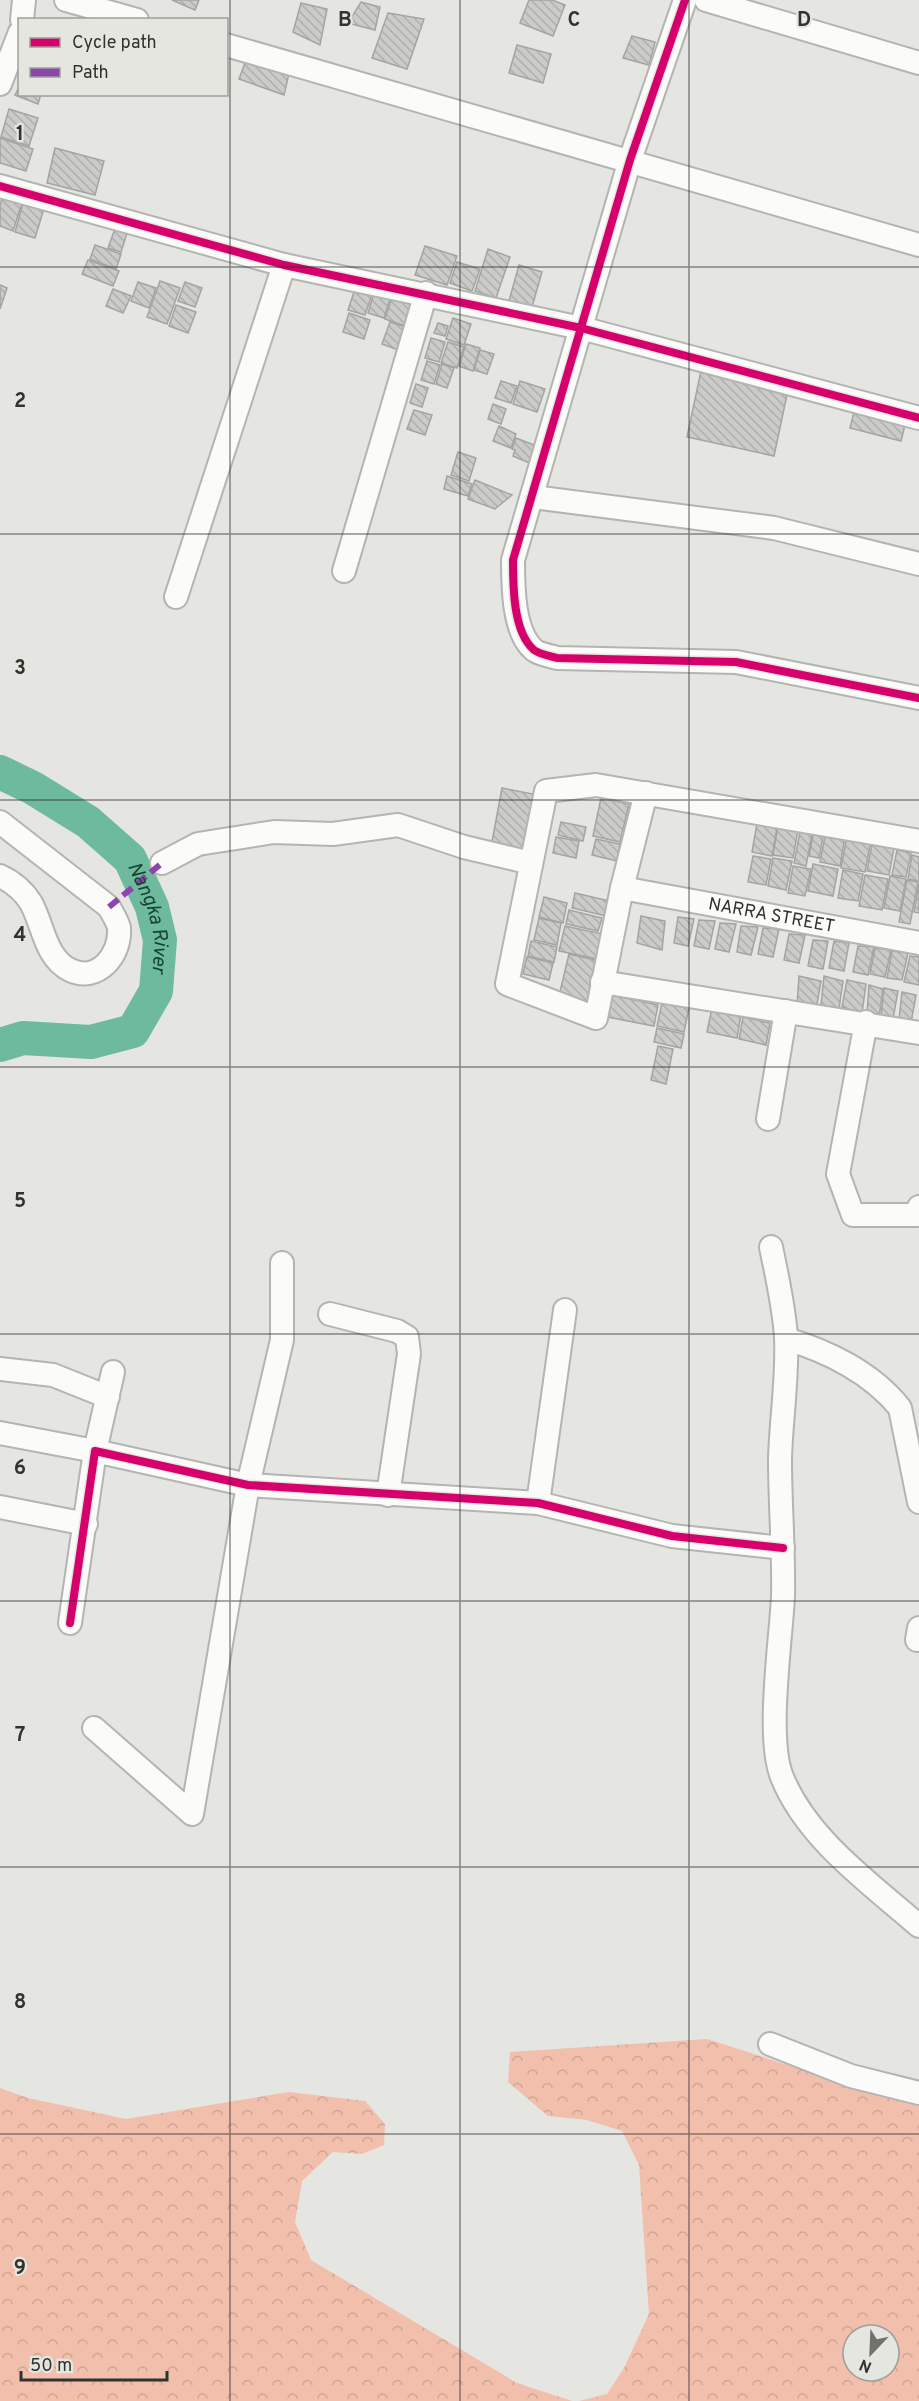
<svg xmlns="http://www.w3.org/2000/svg" width="919" height="2401" viewBox="0 0 919 2401" font-family="Overpass,sans-serif">
<style>
.forest{fill:url(#forest-crowns);fill-rule:evenodd}
.lines{fill:none;stroke-linecap:round;stroke-linejoin:round}
.river{stroke:#6dba9c;stroke-width:34}
.building{fill:url(#building-back-hatch);stroke:#a4a4a1;stroke-width:1.5}
.minor-casing{stroke:#b4b4b2;stroke-width:26}
.minor{stroke:#fbfbfa;stroke-width:22}
.quiet{stroke:#8e44ad;stroke-width:6;stroke-dasharray:12 6;stroke-linecap:butt}
.cycleway-casing{stroke:#e6e6e0;stroke-width:11}
.cycleway{stroke:#d6006c;stroke-width:8}
.grid{fill:none;stroke:#323230;stroke-width:1.5;stroke-opacity:0.55}
.labels{text-anchor:middle;dominant-baseline:central;stroke-width:4.5;stroke-linejoin:round;paint-order:stroke}
.street-label{font-size:18px;fill:#323230;stroke:#e6e6e0}
.water-label{font-size:20px;font-style:italic;fill:#174532;stroke:#e6e6e0}
.grid-label{font-size:20px;text-anchor:middle;font-weight:bold;fill:#323230;stroke:#e6e6e0;stroke-width:4.5;stroke-linejoin:round;paint-order:stroke}
</style>
<defs>
<pattern id="forest-crowns" width="20" height="18" patternUnits="userSpaceOnUse" patternTransform="scale(1.5)"><rect width="20" height="18" fill="#f1bfac"/><path d="M2 6a3 3 0 1 1 6 0M12 15a3 3 0 1 1 6 0" fill="none" stroke="#cfa594"/></pattern>
<pattern id="building-back-hatch" width="6" height="6" patternUnits="userSpaceOnUse" patternTransform="scale(1.5)"><rect width="6" height="6" fill="#cbccc9"/><path d="M-1 5l2 2M0 0l6 6M5-1l2 2" fill="none" stroke="#afb0ad"/></pattern>
</defs>
<rect width="100%" height="100%" fill="#e5e5e1"/>
<!-- forest -->
<g class="forest">
<path d="M707,2039l202,65h10v297h-340l28,-7 17,-26 25,-54 -10,-149 -17,-34 -35,-11 -39,-4 -40,-34 2,-30zM853,2335h36v36h-36z"/>
<polygon points="0,2088 28,2098 126,2119 289,2092 365,2101 385,2124 384,2145 362,2154 333,2152 302,2181 295,2222 311,2260 517,2383 572,2401 0,2401"/>
</g>
<g class="lines">
<!-- river -->
<path class="river" id="s1" d="M0,772l33,16 55,34 42,37 22,48 8,33 -4,51 -23,40 -42,11 -68,-4 -23,7"/>
</g>
<!-- building -->
<g class="building">
<polygon points="172,0 199,0 195,10"/>
<polygon points="529,0 552,0 565,5 553,36 520,23"/>
<polygon points="361,2 380,7 375,30 348,23"/>
<polygon points="301,3 327,9 320,45 293,32"/>
<polygon points="388,13 424,19 407,69 372,58"/>
<polygon points="632,36 655,42 649,65 623,58"/>
<polygon points="517,45 551,54 543,83 509,73"/>
<polygon points="248,55 290,69 284,95 239,79"/>
<polygon points="20,85 20,94 41,94 38,104 15,95"/>
<polygon points="9,109 38,118 29,146 1,137"/>
<polygon points="0,138 33,149 26,171 0,163"/>
<polygon points="55,148 104,161 95,195 47,183"/>
<polygon points="3,194 23,200 13,231 0,226 0,206"/>
<polygon points="25,196 46,202 35,238 15,232"/>
<polygon points="116,226 128,230 121,252 108,248"/>
<polygon points="95,245 121,254 116,269 90,259"/>
<polygon points="425,246 457,256 447,285 415,275"/>
<polygon points="488,249 510,257 496,298 475,291"/>
<polygon points="88,260 119,271 113,286 82,274"/>
<polygon points="457,262 480,269 472,291 450,283"/>
<polygon points="519,265 542,272 532,307 509,301"/>
<polygon points="160,281 180,288 167,324 147,317"/>
<polygon points="138,282 156,288 149,308 131,301"/>
<polygon points="185,282 202,288 195,307 178,301"/>
<polygon points="357,283 374,289 365,315 348,310"/>
<polygon points="0,285 7,288 0,309"/>
<polygon points="113,289 131,296 123,313 106,306"/>
<polygon points="375,290 391,296 384,318 368,313"/>
<polygon points="392,297 412,303 405,326 385,319"/>
<polygon points="176,305 196,312 188,333 169,326"/>
<polygon points="349,313 370,320 364,339 343,332"/>
<polygon points="453,318 471,324 464,345 446,339"/>
<polygon points="390,322 412,329 404,352 382,344"/>
<polygon points="438,323 448,326 445,336 434,333"/>
<polygon points="431,338 445,342 439,362 425,358"/>
<polygon points="448,342 464,347 457,368 441,363"/>
<polygon points="466,344 480,348 473,371 459,366"/>
<polygon points="480,350 494,354 487,374 474,370"/>
<polygon points="427,361 440,365 434,384 421,380"/>
<polygon points="442,364 454,368 447,388 436,384"/>
<polygon points="701,371 788,390 774,456 687,437"/>
<polygon points="501,381 517,386 511,403 495,398"/>
<polygon points="520,381 545,389 537,412 513,404"/>
<polygon points="416,384 428,388 422,407 410,403"/>
<polygon points="493,404 506,409 501,424 488,419"/>
<polygon points="855,408 906,421 901,441 850,428"/>
<polygon points="414,410 432,415 425,435 407,429"/>
<polygon points="499,426 516,434 511,448 493,441"/>
<polygon points="516,438 539,447 532,464 513,456 515,450 512,449"/>
<polygon points="458,452 476,458 469,481 451,475"/>
<polygon points="447,476 472,484 468,496 444,489"/>
<polygon points="475,480 512,495 495,509 468,499"/>
<polygon points="502,788 538,795 526,854 491,847"/>
<polygon points="601,798 629,804 620,842 593,836"/>
<polygon points="758,818 778,822 772,856 752,852"/>
<polygon points="561,822 586,827 583,841 558,835"/>
<polygon points="778,826 798,830 793,858 773,855"/>
<polygon points="801,827 813,829 806,866 794,863"/>
<polygon points="814,830 824,832 819,858 809,856"/>
<polygon points="826,832 845,836 840,866 820,862"/>
<polygon points="847,836 871,840 865,872 841,868"/>
<polygon points="556,837 579,841 576,858 553,853"/>
<polygon points="596,839 620,844 617,861 592,855"/>
<polygon points="872,844 894,848 889,875 867,871"/>
<polygon points="897,850 911,853 906,877 892,875"/>
<polygon points="912,855 919,857 919,881 908,879"/>
<polygon points="753,856 771,859 766,885 748,882"/>
<polygon points="773,858 792,861 786,890 768,886"/>
<polygon points="813,864 838,869 833,896 808,891"/>
<polygon points="793,866 811,869 805,896 788,893"/>
<polygon points="843,870 863,874 858,901 838,898"/>
<polygon points="865,875 888,879 882,910 859,906"/>
<polygon points="890,876 906,879 900,911 884,908"/>
<polygon points="907,880 918,882 910,924 899,922"/>
<polygon points="919,884 919,913 914,912"/>
<polygon points="575,893 614,902 611,917 572,908"/>
<polygon points="544,897 567,903 563,923 539,917"/>
<polygon points="569,910 602,918 598,931 566,924"/>
<polygon points="641,916 665,921 662,950 637,943"/>
<polygon points="678,917 694,919 688,946 674,943"/>
<polygon points="539,918 561,923 557,945 534,940"/>
<polygon points="699,920 715,921 709,949 694,946"/>
<polygon points="720,923 736,924 729,952 715,949"/>
<polygon points="565,926 607,935 602,960 559,951"/>
<polygon points="741,926 758,927 751,955 737,952"/>
<polygon points="763,928 779,929 773,957 758,954"/>
<polygon points="789,934 805,935 799,963 784,960"/>
<polygon points="813,940 828,941 823,969 808,966"/>
<polygon points="531,941 557,947 554,962 528,956"/>
<polygon points="834,941 849,943 844,971 829,968"/>
<polygon points="858,946 874,947 868,975 853,972"/>
<polygon points="875,948 891,950 885,977 870,974"/>
<polygon points="892,951 908,953 902,980 887,978"/>
<polygon points="569,954 599,961 590,1002 559,996"/>
<polygon points="910,956 919,957 919,985 904,982"/>
<polygon points="527,957 553,963 549,980 523,974"/>
<polygon points="799,976 821,981 816,1010 797,1006"/>
<polygon points="824,976 843,981 839,1009 821,1005"/>
<polygon points="847,980 866,984 862,1013 842,1007"/>
<polygon points="869,985 883,989 879,1017 867,1014"/>
<polygon points="884,988 898,991 893,1019 881,1016"/>
<polygon points="902,992 916,995 911,1023 899,1020"/>
<polygon points="612,995 658,1005 654,1026 607,1017"/>
<polygon points="662,1003 689,1008 684,1032 657,1026"/>
<polygon points="712,1008 741,1014 737,1038 707,1032"/>
<polygon points="743,1017 770,1023 766,1045 739,1039"/>
<polygon points="657,1028 684,1034 681,1048 654,1042"/>
<polygon points="658,1046 673,1049 666,1084 651,1080"/>
</g>
<g class="lines">
<defs>
<g id="minor">
<polyline points="66,0 137,20"/>
<path d="M685,0l-55,160 -117,400c0,26 0,72 21,90 5,4 16,6 23,8l179,4 183,36"/>
<polyline points="706,0 919,63"/>
<polyline points="22,20 24,0"/>
<polyline points="226,45 919,245"/>
<polyline points="0,84 20,32"/>
<polyline points="0,186 284,265 581,328 919,418"/>
<polyline points="533,497 774,528 919,564"/>
<polyline points="344,571 426,293"/>
<polyline points="176,597 284,265"/>
<polyline points="646,793 622,888 596,1018 507,984 546,791 596,785 919,841"/>
<path d="M0,822l109,85c3,6 9,15 10,21 2,28 -22,55 -49,42 -25,-12 -27,-46 -39,-67 -8,-13 -18,-21 -31,-27"/>
<polyline points="162,863 198,844 274,832 333,834 398,825 464,847 531,863"/>
<path id="s2" d="M622,888l297,55"/>
<polyline points="602,982 919,1033"/>
<polyline points="866,1022 838,1174 853,1215 916,1215 919,1207"/>
<polyline points="768,1119 786,1011"/>
<path d="M771,1247c6,30 13,59 15,90 2,40 -5,82 -6,122 0,46 4,91 3,137 -2,44 -17,142 -1,181 25,62 88,106 137,149"/>
<polyline points="330,1314 397,1331 407,1337 409,1354 388,1495"/>
<path d="M786,1339c42,12 86,34 114,69l19,94"/>
<polyline points="0,1369 53,1375 108,1397"/>
<polyline points="0,1433 95,1451 113,1372"/>
<polyline points="538,1503 565,1310"/>
<polyline points="0,1507 86,1524"/>
<polyline points="70,1623 95,1451 248,1485 538,1503 672,1536 783,1548"/>
<polyline points="917,1640 919,1628"/>
<polyline points="94,1728 192,1814 248,1485 282,1340 282,1263"/>
<polyline points="770,2044 851,2076 919,2093"/>
</g>
</defs>
<!-- minor casing -->
<use href="#minor" class="minor-casing"/>
<!-- minor -->
<use href="#minor" class="minor"/>
<!-- quiet -->
<polyline class="quiet" points="109,907 162,863"/>
<defs>
<g id="cycleway">
<path d="M685,0l-55,160 -117,400c0,26 0,72 21,90 5,4 16,6 23,8l179,4 183,36"/>
<polyline points="0,186 284,265 581,328 919,418"/>
<polyline points="70,1623 95,1451 248,1485 538,1503 672,1536 783,1548"/>
</g>
</defs>
<!-- cycleway casing -->
<use href="#cycleway" class="cycleway-casing"/>
<!-- cycleway -->
<use href="#cycleway" class="cycleway"/>
</g>
<!-- grid -->
<path class="grid" d="M230,0v2401M460,0v2401M689,0v2401M0,267h919M0,534h919M0,800h919M0,1067h919M0,1334h919M0,1601h919M0,1867h919M0,2134h919"/>
<g class="labels">
<!-- street labels -->
<g class="street-label">
<text stroke="none"><textPath href="#s2" startOffset="152">NARRA STREET</textPath></text>
</g>
<!-- water labels -->
<g class="water-label">
<text stroke="none"><textPath href="#s1" startOffset="220">Nangka River</textPath></text>
</g>
</g>
<g class="grid-label">
<text x="345" y="26">B</text>
<text x="574" y="26">C</text>
<text x="804" y="26">D</text>
<text x="20" y="140">1</text>
<text x="20" y="407">2</text>
<text x="20" y="674">3</text>
<text x="20" y="941">4</text>
<text x="20" y="1207">5</text>
<text x="20" y="1474">6</text>
<text x="20" y="1741">7</text>
<text x="20" y="2008">8</text>
<text x="20" y="2274">9</text>
</g>
<!-- legend -->
<rect x="18" y="18" width="210" height="78" fill="#e6e6e0" stroke="#9e9e9a" stroke-width="1.5"/>
<rect x="30" y="38" width="30" height="9" fill="#d6006c" stroke="#9e9e9a" stroke-width="1.5"/>
<text x="72" y="48" font-size="18" fill="#323230">Cycle path</text>
<rect x="30" y="68" width="30" height="9" fill="#8e44ad" stroke="#9e9e9a" stroke-width="1.5"/>
<text x="72" y="78" font-size="18" fill="#323230">Path</text>
<!-- north arrow -->
<g transform="translate(871 2353) rotate(203)"><circle r="28" fill="#e6e6e0" stroke="#9e9e9a" stroke-width="1.5"/>
<path d="M0-4.5L10 22L0 15L-10 22Z" fill="#71716e"/>
<text y="-9" font-size="16" font-weight="bold" text-anchor="middle" fill="#323230">N</text>
</g>
<!-- scale -->
<path d="M21 2371v9h146v-9" fill="none" stroke="#323230" stroke-width="3"/>
<text x="30" y="2371" font-size="18" fill="#323230" stroke="#e6e6e0" stroke-width="4.5" paint-order="stroke">50 m</text>
</svg>
